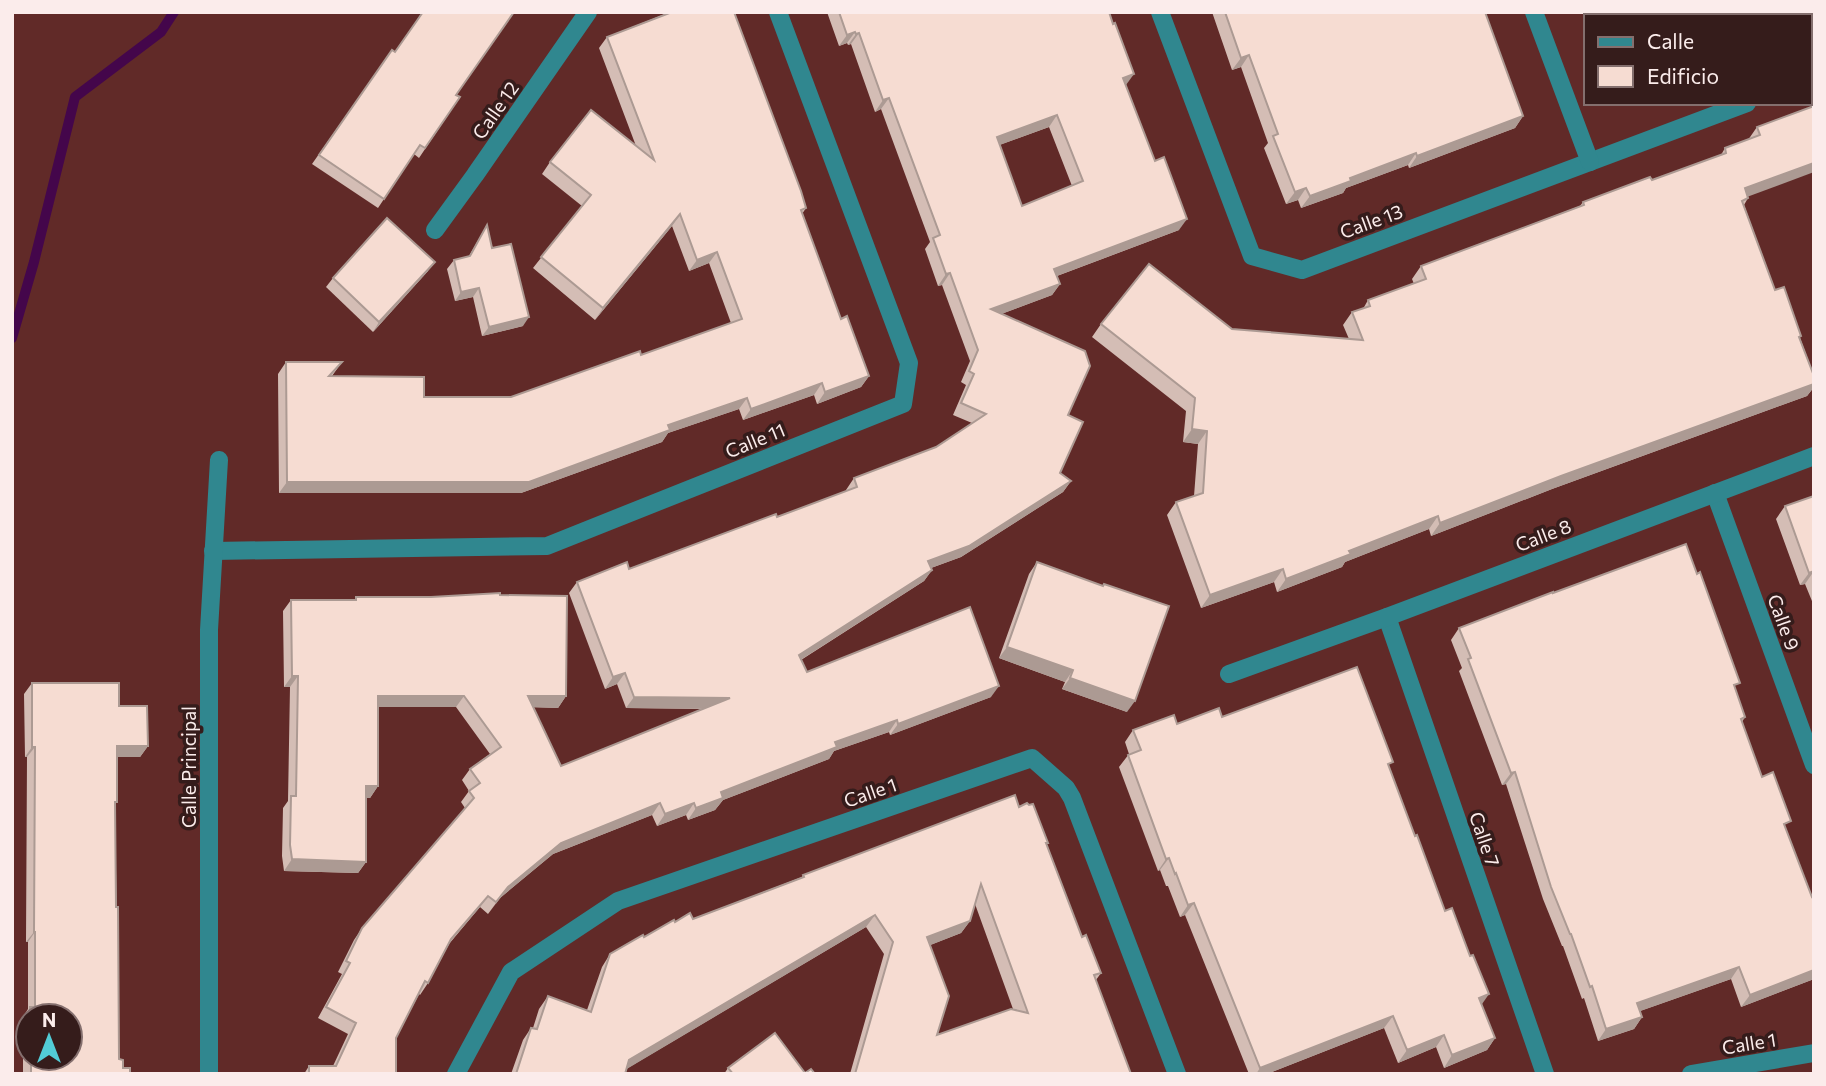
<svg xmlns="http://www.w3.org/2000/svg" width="1826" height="1086" viewBox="0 0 1826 1086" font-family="Commissioner,sans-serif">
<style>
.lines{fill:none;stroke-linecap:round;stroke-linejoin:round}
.stream{stroke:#44064b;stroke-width:10}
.minor{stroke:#30878f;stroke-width:18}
.wall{fill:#d4bdb5;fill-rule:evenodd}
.shaded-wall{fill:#ac9a93}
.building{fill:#f6dcd2;stroke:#ac9a93;stroke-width:2;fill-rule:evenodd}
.labels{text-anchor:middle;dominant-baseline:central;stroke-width:7;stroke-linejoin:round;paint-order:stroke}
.street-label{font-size:19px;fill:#fbeceb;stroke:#351c1b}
</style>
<rect width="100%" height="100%" fill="#612a28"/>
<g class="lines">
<!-- stream -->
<polyline class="stream" points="12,338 34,262 75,97 161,32 174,12"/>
<!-- minor -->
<g class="minor">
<polyline points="1160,12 1252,256 1302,270 1747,103"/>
<polyline points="1534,12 1590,162"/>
<polyline points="1810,80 1814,79"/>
<polyline points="435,230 475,175 588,12"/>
<polyline points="1715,493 1814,765"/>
<polyline points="213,551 547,546 903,404 909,363 778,12"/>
<polyline points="1387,617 1545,1074"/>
<polyline points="1229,674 1387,617 1814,456"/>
<polyline points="209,1074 209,630 219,460"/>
<polyline points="456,1074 511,972 618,901 1032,758 1066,788 1072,798 1177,1074"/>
<polyline points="1691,1074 1814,1053"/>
</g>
</g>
<!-- wall -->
<g class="wall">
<polygon points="670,12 734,12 806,208 802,214 841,319 869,376 861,387 817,404 814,395 743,420 739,409 668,433 662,442 521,493 279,493 278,374 286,362 342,362 332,376 424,397 511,397 641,355 731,323 709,263 689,271 672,226 595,320 533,268 582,206 542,174 550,162 636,146 599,48 607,37"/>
<path d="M827,12h282l16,73 54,145 -122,46 3,8 -8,11 -51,19 67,101 -8,58 11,8 -8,11 -102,65 -30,11 1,2 -8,11 -123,79 6,12 184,25 -101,38 -1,-3 -55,19 -5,8 -106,41 -8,10 -27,10 -2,-5 -29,11 -5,-11 -99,39 -53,44 -12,16 -8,-7 -31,37 -21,39 -8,12 -1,-1 -23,44v36h-92l5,-8h24l15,-32 -30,-16 24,-44 -4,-2 16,-32 8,-12 103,-120 -4,-6 8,-11 -7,-11 8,-11 20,-15 -34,-47h-78v79l-8,12h-4v64l-8,11 -74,-2 -2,-15 1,-48 5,-7 2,-114h-6l-1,-76 8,-11h64l1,-3h75l69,-2 66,101 -8,12 -25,-1 28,59 141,-57 -76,-1 -9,-24 -12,5 -36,-96 8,-11 52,-13 148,-52 70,-26 -1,-1 8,-12 82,-31 36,-24 -19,-8 13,-30 -5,-3 9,-21 -28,-76 -4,1 -13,-37 5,-7 -49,-133 -6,3 -24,-68 -3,1 -1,-2 -8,3zM1049,127l23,59 -50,20 -23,-61z"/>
<polygon points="1212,12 1485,12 1523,116 1515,128 1409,168 1408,165 1346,188 1343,193 1301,208 1298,200 1286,204 1264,148 1268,143 1241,67 1232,70"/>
<polygon points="1592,12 1814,12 1814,19 1810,21 1810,16 1596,16 1595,13 1593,14"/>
<polygon points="392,50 460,97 419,158 414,154 378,208 312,164"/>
<polygon points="1814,106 1748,196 1748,198 1744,205 1775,290 1800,338 1814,376 1814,387 1807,396 1552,489 1431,536 1429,529 1345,562 1342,567 1277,592 1274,582 1201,608 1167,515 1176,502 1194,496 1198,444 1183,442 1186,411 1092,337 1101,324 1232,329 1349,339 1343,325 1352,312 1363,309 1368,300 1414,284 1412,279 1421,266 1580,206 1583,202 1652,180 1721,155 1725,148 1748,140 1757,127"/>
<polygon points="487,225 492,248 523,326 482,336 473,297 455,301 447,269 454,260 469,256"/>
<polygon points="428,271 373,332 326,287 333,278"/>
<polygon points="1814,496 1814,606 1805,584 1800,585 1776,519 1785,506"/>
<polygon points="1037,562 1127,712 1062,689 1065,682 999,658 1029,574"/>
<polygon points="1553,593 1735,689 1745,717 1742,722 1762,777 1786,829 1812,897 1814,896 1814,979 1741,1007 1731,979 1640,1011 1642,1017 1634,1029 1598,1041 1584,998 1582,999 1563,946 1562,946 1543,899 1506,784 1502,785 1459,671 1462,668 1451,640 1459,628"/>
<path d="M32,683l87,23 29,40 -8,11h-23l-2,49 4,253 4,9 7,6h-107v-57l5,-8v-67h-2l1,-185h-2l-1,-63zM28,1016h42v42h-42z"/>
<polygon points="1222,717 1389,767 1415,836 1495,1038 1487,1050 1444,1068 1436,1047 1398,1063 1384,1028 1267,1074 1249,1074 1185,915 1180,917 1168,886 1166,886 1160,870 1158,871 1119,767 1129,754 1125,742 1133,730"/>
<path d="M1019,807l28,38 35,92 19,36 -5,7 35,94h-281l34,-120 -18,-27 -240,142 -1,5h-114l12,-34 8,-12h2l6,-19 9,-13 39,14 15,-43 8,-13 65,-32 18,-3 109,-42 1,-2zM975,904l38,105 -76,26 -7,-90 31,-12 9,-12z"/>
<polygon points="728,1068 805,1073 815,1074 724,1074"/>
</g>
<!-- shaded-wall -->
<g class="shaded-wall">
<polygon points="1806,12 1814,12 1814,19 1810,21 1810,16 1796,16"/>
<polygon points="855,32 847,43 839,46 847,35"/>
<polygon points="859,33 851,44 848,45 856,34"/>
<polygon points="1249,55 1241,67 1232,70 1241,58"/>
<polygon points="1134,74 1126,85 1123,78"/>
<polygon points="889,98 881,109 875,112 883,100"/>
<polygon points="1057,115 1049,127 989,149 997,137"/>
<polygon points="1523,116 1515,128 1409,168 1417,156"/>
<polygon points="1416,153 1408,165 1346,188 1343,193 1301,208 1310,196 1350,178"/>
<polygon points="1814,163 1814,172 1736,201 1745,188"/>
<polygon points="1306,188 1298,200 1286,204 1295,192"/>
<polygon points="680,214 672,226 595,320 603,308"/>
<polygon points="1187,219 1179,230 1046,280 1054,269"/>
<polygon points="717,252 709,263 689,271 697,260"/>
<polygon points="435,262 428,271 373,332 379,322"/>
<polygon points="950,273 942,285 938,286 946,274"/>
<polygon points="1060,284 1052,295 983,321 991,309"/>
<polygon points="479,288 473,297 455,301 461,292"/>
<polygon points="529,317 523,326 482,336 489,327"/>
<polygon points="869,376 861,387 817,404 825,392"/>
<polygon points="822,383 814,395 743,420 751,409"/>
<polygon points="1814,384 1814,387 1807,396 1552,489 1431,536 1440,523 1561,476"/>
<polygon points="747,398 739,409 668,433 662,442 521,493 279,493 287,482 668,425"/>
<polygon points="1192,429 1207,431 1198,444 1183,442"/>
<polygon points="1071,481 1063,492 961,557 920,572 928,561"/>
<polygon points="1438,516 1429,529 1345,562 1342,567 1277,592 1286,579 1349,551"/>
<polygon points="1283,569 1274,582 1201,608 1210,595"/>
<polygon points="932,570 924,581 791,666 799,655"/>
<polygon points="1814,571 1805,584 1800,585 1809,573"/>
<polygon points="1007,647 1073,670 1065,682 999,658"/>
<polygon points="625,673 617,684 605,689 613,677"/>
<polygon points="292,676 298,676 290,687 284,687"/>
<polygon points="1070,678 1135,701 1127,712 1062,689"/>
<polygon points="999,686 991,697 890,735 898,724"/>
<polygon points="378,696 464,696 456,707 370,707"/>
<polygon points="528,696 566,696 558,708 520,707"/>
<polygon points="634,697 730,698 722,709 626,708"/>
<polygon points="897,720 889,732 834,751 829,759 723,800 715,810 688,820 696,808 721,792 835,742"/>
<polygon points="117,746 148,746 140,757 110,757"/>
<polygon points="32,747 35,747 27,757 25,757"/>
<polygon points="1515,772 1506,784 1502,785 1511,773"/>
<polygon points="366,786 378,786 370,798 358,798"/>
<polygon points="660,803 652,815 553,854 500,898 488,914 508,887 561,843"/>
<polygon points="694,803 686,815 657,826 665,814"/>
<polygon points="1169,858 1160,870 1158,871 1166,859"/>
<polygon points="292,859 366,862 358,873 284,871"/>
<polygon points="488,896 480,907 443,950 451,939"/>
<polygon points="1194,903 1185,915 1180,917 1188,905"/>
<polygon points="875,915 866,927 620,1073 629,1060"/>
<polygon points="970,921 961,933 918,950 927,937"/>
<polygon points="34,932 35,932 28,942 26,942"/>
<polygon points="1739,967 1731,979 1629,1015 1637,1003"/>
<polygon points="1814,970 1814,979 1741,1007 1750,995"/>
<polygon points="1489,994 1480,1007 1479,998"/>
<polygon points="1393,1016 1384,1028 1267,1074 1256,1074 1260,1068"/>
<polygon points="1642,1017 1634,1029 1598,1041 1606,1029"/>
<polygon points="1444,1035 1436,1047 1398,1063 1407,1050"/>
<polygon points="1495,1038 1487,1050 1444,1068 1452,1055"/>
</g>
<!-- building -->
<g class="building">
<polygon points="423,12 514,12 456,95 460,97 425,148 420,145 384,199 319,155 392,50 395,52"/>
<polygon points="672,12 734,12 801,191 806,208 801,210 841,319 847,316 869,376 825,392 822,383 751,409 747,398 668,425 670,430 529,482 287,482 286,362 342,362 329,376 424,377 424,397 511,397 640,351 641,355 742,319 717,252 697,260 680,214 603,308 541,257 591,195 550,162 591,110 654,160 607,37"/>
<path d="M839,12h270l4,12 2,-1 19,51 -11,4 32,83 9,-4 23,62 -133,50 6,15 -69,25 94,42 5,15 -22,49 15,7 -23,51 11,8 -102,65 -41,15 4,9 -133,85 8,17 163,-65 29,79 -101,38 -1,-4 -62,22 2,5 -116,45 2,6 -27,10 -2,-5 -29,11 -5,-11 -99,40 -53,44 -12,15 -8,-6 -37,43 -23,44 -3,-2 -29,57v36h-87v-8h27l20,-43 -30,-16 24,-44 -4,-2 16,-33 112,-130 -5,-7 11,-8 -10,-14 31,-22 -37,-51h-86v90h-12v76l-74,-3 -2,-14 1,-49h5l2,-120h-6l-1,-76h65v-3h75l69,-4v2l67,1 -1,100h-38l33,70 169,-68 -96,-1 -9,-24 -12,4 -36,-95 50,-20 2,7 147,-55 1,3 80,-30 -3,-9 82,-31 50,-33 -25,-11 13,-29 -5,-3 9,-21 -28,-77 -4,1 -13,-36 7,-3 -51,-137 -6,2 -24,-67 -3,1 -1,-2 -8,3zM1057,115l26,66 -61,25 -25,-69z"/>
<polygon points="1225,12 1485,12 1523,116 1417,156 1416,153 1350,178 1351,181 1310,196 1306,188 1295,192 1273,136 1278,134 1249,55 1241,58"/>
<polygon points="1608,12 1806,12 1796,16 1609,16"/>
<polygon points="1814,106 1814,163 1745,188 1748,198 1742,201 1775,290 1784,287 1801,336 1799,337 1814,376 1814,384 1561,476 1440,523 1438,516 1349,551 1351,554 1286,579 1283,569 1210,595 1176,502 1203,493 1207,431 1192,429 1195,398 1101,324 1149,264 1232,329 1363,340 1352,312 1370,306 1368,300 1426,279 1421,266 1584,205 1583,202 1650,177 1652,180 1726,153 1725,148 1760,135 1757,127"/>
<polygon points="387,218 435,262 379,322 333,278"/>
<polygon points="487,225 492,248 511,244 529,317 489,327 479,288 461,292 454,260 470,256"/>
<polygon points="1814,496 1814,571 1809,573 1785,506"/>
<polygon points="1686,544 1697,574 1700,572 1740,683 1734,685 1745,717 1741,719 1762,777 1773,772 1791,821 1784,824 1812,897 1814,896 1814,970 1750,995 1739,967 1637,1003 1642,1017 1606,1029 1592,986 1590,987 1571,934 1570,934 1551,887 1515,772 1511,773 1468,659 1471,658 1459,628 1553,592 1553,593"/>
<polygon points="1037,562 1103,586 1104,584 1169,606 1135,701 1070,678 1073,670 1007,647"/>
<polygon points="1357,667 1393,762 1388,764 1415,836 1417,835 1445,911 1452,908 1470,956 1473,955 1489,994 1479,998 1495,1038 1452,1055 1444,1035 1407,1050 1393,1016 1260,1068 1194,903 1188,905 1176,873 1175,874 1169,858 1166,859 1128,755 1141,750 1133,730 1174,715 1177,724 1219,708 1222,717"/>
<polygon points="32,683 119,683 119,706 147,706 148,746 117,746 117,802 115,802 116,907 118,907 119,1059 123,1060 123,1068 130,1068 130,1074 31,1074 31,1058 70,1058 70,1016 30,1016 30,1007 35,1007 35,932 34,932 35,747 32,747"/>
<path d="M1015,795l4,12 8,-4 2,2 4,-1 15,39h-2l36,94 4,-2 15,38 -7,2 37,99h-276l38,-132 -18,-27 -246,145 -4,14h-109l15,-46 6,1 11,-33 43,16 19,-58 33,-19 1,2 30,-17 1,2 15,-9 3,6 111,-42 -1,-2zM981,884l47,129 -17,-4 -74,26 12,-39 -22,-59 43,-16z"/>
<polygon points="775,1033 805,1073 811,1069 815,1074 733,1074 728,1068"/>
</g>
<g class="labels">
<!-- street labels -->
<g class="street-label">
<text transform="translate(495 110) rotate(-55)">Calle 12</text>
<text transform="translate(1371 221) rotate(-20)">Calle 13</text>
<text transform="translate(755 440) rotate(-22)">Calle 11</text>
<text transform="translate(1543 535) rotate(-21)">Calle 8</text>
<text transform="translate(1784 622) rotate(70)">Calle 9</text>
<text transform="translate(188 767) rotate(-90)">Calle Principal</text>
<text transform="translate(870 792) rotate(-19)">Calle 1</text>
<text transform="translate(1485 839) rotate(71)">Calle 7</text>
<text transform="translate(1749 1043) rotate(-9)">Calle 1</text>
</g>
</g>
<!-- border -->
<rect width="1826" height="1086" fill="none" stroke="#fbeceb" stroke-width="28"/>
<!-- legend -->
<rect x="1584" y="14" width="228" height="91" fill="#351c1b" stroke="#846f6e" stroke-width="2"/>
<rect x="1598" y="37" width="35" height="10" fill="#30878f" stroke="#846f6e" stroke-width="2"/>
<text x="1647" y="49" font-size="21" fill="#fbeceb">Calle</text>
<rect x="1598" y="66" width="35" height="21" fill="#f6dcd2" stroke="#846f6e" stroke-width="2"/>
<text x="1647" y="84" font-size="21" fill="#fbeceb">Edificio</text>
<!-- north arrow -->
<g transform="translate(49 1037)"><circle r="33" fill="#351c1b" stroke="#846f6e" stroke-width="2"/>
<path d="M0-5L12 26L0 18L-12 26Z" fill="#52ccd6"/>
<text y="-10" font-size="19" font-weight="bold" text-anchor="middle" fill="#fbeceb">N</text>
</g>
</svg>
